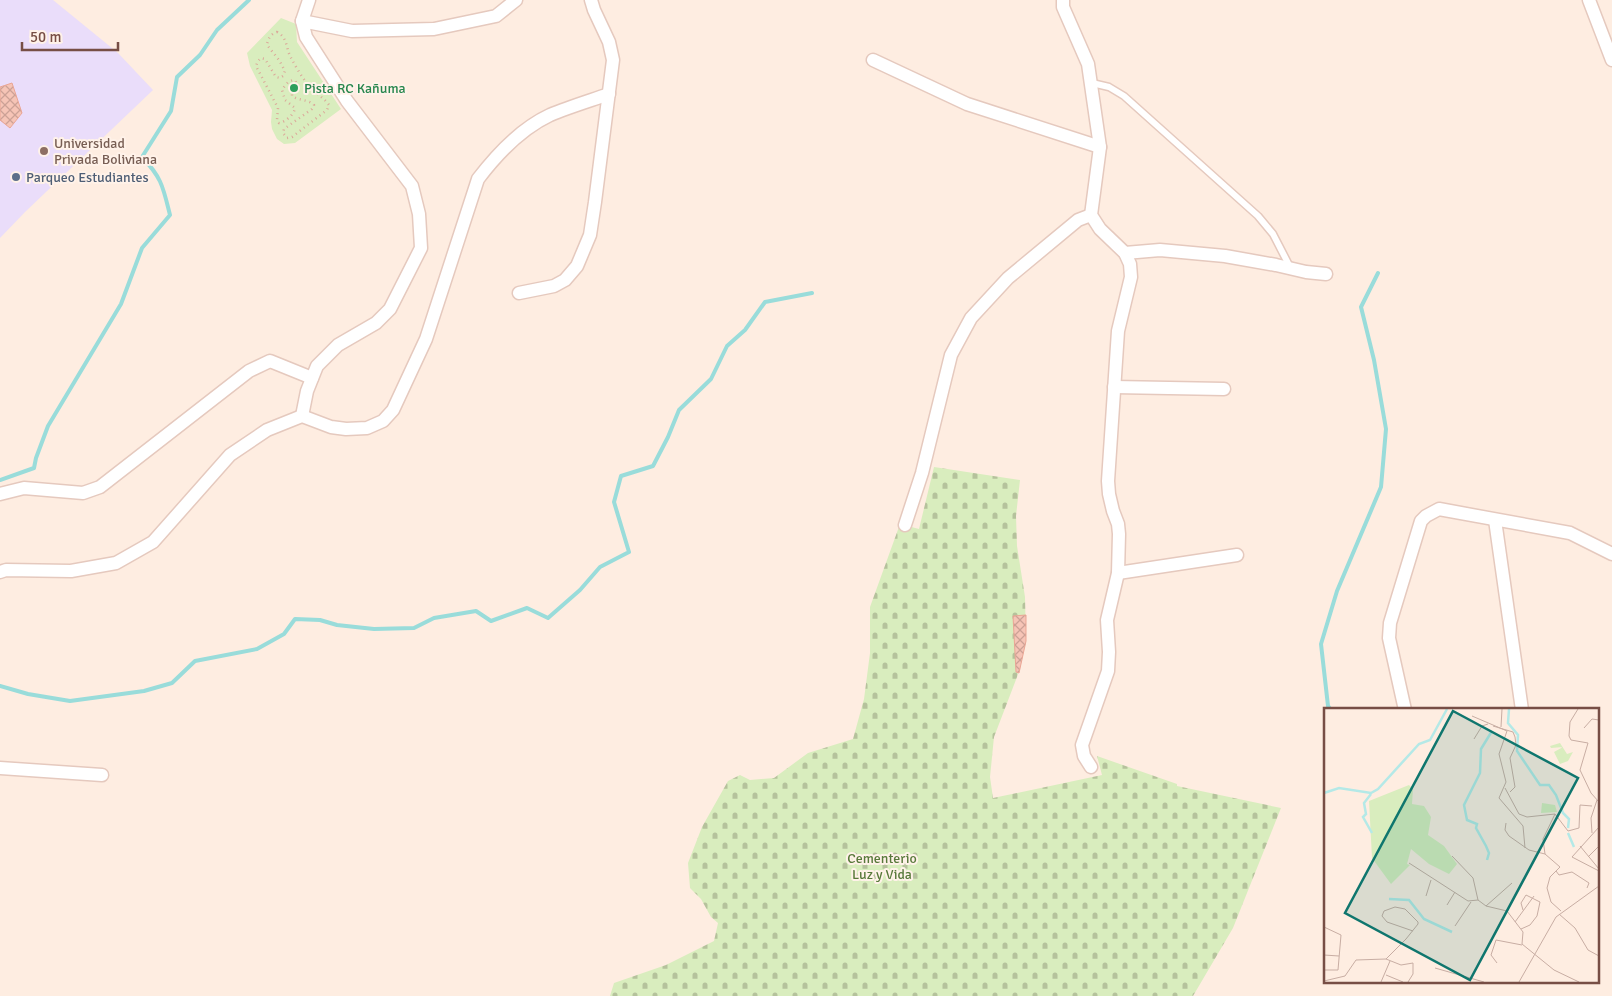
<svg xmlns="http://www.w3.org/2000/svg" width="1612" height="996" viewBox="0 0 1612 996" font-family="Signika,sans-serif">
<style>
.education{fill:#eaddfa}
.green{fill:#d9edbe}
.cemetery{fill:url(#cemetery-stones)}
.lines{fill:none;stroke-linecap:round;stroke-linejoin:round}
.stream{stroke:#99dcda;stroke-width:4}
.building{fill:url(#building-cross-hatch);stroke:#eaa695}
.service-casing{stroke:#e5c9be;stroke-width:9}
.minor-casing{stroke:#e5c9be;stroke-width:15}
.path{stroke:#dba799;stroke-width:2.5;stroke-dasharray:1 4;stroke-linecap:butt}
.service{stroke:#fff;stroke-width:6}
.minor{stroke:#fff;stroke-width:12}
.leisure-dot{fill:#2e9e5b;stroke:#fff2e9;stroke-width:2}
.education-dot{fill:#8d6e63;stroke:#fff2e9;stroke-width:2}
.service-dot{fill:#5c6f8a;stroke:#fff2e9;stroke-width:2}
.labels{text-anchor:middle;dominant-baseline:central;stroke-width:4;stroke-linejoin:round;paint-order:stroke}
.leisure-label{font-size:14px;fill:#27864d;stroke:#fff2e9;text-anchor:start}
.education-label{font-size:14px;fill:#785e54;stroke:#fff2e9;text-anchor:start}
.service-label{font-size:14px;fill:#4e5e75;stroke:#fff2e9;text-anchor:start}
.park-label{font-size:14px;fill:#58793a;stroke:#fff2e9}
.inset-river{fill:none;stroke:#b4e9e7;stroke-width:2.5}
.inset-road{fill:none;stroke:#c8ada3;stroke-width:1}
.view{fill:#0f766e;fill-opacity:0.15;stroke:#0f766e;stroke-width:2.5}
.inset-edge{fill:none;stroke:#774e45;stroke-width:2.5}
</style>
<defs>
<pattern id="cemetery-stones" width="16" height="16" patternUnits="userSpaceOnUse" patternTransform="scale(1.25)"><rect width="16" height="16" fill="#d9edbe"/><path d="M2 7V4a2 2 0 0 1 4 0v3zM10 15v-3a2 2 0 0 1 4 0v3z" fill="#b5c29c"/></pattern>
<pattern id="building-cross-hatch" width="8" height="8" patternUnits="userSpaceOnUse" patternTransform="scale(1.25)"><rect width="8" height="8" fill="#f6c4b6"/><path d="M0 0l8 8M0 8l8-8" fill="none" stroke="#cca196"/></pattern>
</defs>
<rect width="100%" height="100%" fill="#feede1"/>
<!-- education -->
<polygon class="education" points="0,0 53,0 118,53 153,90 25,212 0,238"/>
<!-- green -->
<polygon class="green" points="281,18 296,24 297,42 341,109 295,143 284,144 277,139 272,129 271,122 272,110 250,66 247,53"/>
<!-- cemetery -->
<polygon class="cemetery" points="934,467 1020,480 1016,516 1017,546 1025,597 1026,641 1017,677 994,737 990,777 993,798 1102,775 1097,756 1177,784 1177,786 1281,808 1233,928 1193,996 610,996 614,983 666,965 714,941 718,923 711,917 701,899 690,888 688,863 702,827 728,781 740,775 750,780 774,778 808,753 853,739 864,699 870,653 870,607 900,524 919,529"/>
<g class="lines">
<!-- stream -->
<g class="stream">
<path d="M0,480l34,-12 2,-10 12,-32 73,-122 21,-56 28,-33c-7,-28 -8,-37 -28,-58l29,-46 6,-34 23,-22 17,-25 32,-30"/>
<polyline points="0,686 28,694 70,701 144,691 172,683 195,661 257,649 284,634 295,619 320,620 337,625 374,629 414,628 434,618 476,611 491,621 527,608 548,618 580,590 600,567 629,552 614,502 621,476 653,466 668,437 679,410 711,379 727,346 745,330 765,302 812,293"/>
<polyline points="1331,710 1328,706 1321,644 1337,591 1381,487 1386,429 1374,360 1361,307 1378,273"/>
</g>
</g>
<!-- building -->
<g class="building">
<polygon points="12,83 22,113 10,128 0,120 0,87"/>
<polygon points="1026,615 1026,641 1019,673 1016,672 1013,616"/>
</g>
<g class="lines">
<defs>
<polyline id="service" points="1092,83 1109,87 1124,96 1258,216 1273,234 1290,267"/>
<g id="minor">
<polyline points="1063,0 1063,7 1088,64 1100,147 1091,215 1100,229 1125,253 1130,264 1131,277 1118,331 1108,481 1109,494 1113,511 1118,524 1119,534 1118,573 1107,620 1109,652 1108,671 1082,745 1084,756 1091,767"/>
<polyline points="1589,0 1612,60"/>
<polyline points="302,21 352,31 434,29 496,16 516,0"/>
<polyline points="873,60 967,104 1100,147"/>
<polyline points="1125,253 1160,250 1225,256 1276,265 1306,272 1326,274"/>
<polyline points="519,293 554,286 565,280 577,266 590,235 595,202 613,60 609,42 594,10 591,0"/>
<polyline points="1114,387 1224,389"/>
<polyline points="302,416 307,391 317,366 338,345 376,323 390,309 421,248 419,214 412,186 347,101 306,37 302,21 309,0"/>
<polyline points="0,494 24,488 83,493 100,487 249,371 270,361 312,378"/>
<polyline points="1495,520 1522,710"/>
<polyline points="905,525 922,473 951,355 971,318 1008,278 1078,220 1091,215"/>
<path d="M0,572l6,-2 65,1 45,-8 37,-21 77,-87 37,-25 35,-14 29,11 15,2 21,-1 16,-7 10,-11 33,-71 52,-160c19,-25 42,-50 72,-64 19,-8 39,-14 59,-21"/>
<polyline points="1118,573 1237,555"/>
<polyline points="1405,710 1389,638 1390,623 1421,521 1426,516 1439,509 1570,533 1612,554"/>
<polyline points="0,768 102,775"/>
</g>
</defs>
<!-- service casing -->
<use href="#service" class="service-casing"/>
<!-- minor casing -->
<use href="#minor" class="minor-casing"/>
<!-- path -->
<path class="path" d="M277,32c10,5 9,15 13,24 6,11 13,24 22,33 6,6 12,9 17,16l-2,5 -35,27 -5,1 -4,-5 1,-4 28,-20 2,-4c-6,-6 -15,-4 -22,-9v-4c4,-4 6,-6 3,-12 -6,0 -10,5 -13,10l3,10 10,8c-1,7 -10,14 -16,15l-2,-3 1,-12 -22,-42 2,-5 3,-3 4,1 11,18 4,1 3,-2 2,-5 -6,-11 -12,-15c1,-7 4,-11 10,-13z"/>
<!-- service -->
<use href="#service" class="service"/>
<!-- minor -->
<use href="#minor" class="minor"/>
</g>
<!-- markers -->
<circle class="leisure-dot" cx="294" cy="88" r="5"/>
<circle class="education-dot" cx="44" cy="151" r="5"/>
<circle class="service-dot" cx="16" cy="177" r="5"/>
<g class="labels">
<!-- leisure labels -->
<g class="leisure-label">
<text x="304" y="88">Pista RC Kañuma</text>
</g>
<!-- education labels -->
<g class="education-label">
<text x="54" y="143">Universidad<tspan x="54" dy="16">Privada Boliviana</tspan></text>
</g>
<!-- service labels -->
<g class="service-label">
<text x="26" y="177">Parqueo Estudiantes</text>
</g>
<!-- park labels -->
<g class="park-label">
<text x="882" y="858">Cementerio<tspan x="882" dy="16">Luz y Vida</tspan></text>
</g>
</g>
<!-- overview -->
<g transform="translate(1324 708)">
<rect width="275" height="275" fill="#feede1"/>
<path d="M236,35l7,11 6,-2 -5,9 -8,3 -6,-12 9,-5 -12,1 -1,-2zM218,95l13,2 2,7 -16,1z" fill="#d9edbe"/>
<path d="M85,77l4,4 -1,15 12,2 7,11 -3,18 16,11 13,18 -8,10 -20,-10 -18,-15 -4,15 3,1 -19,19 -19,-26 -3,-57z" fill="#d9edbe"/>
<path class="inset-river" d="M185,1l-1,14 10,12 -1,16 23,34h9l7,10 7,18 6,6 -1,9M0,85l15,-5 32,5 7,-4 41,-45 11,-4 17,-31M47,86l-7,9 2,11 -3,3 9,16M244,125l6,14M163,152l2,-7 -3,-7 -10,-18 1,-4 -10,-4 -3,-15 16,-32 1,-24 11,-18M65,191l20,1 15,19 28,13"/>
<path class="inset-road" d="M254,1l-8,13 -1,14 2,4 17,3 -8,27 11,23 8,9M148,8l35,15 -8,23 7,28 -7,16 24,28 2,22M169,18l20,6 2,5 1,8 -6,13 5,29 -5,5M177,19l1,-18M260,20l8,-9 7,1M150,31l8,-13 6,-2M181,80l14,26 8,3 28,-3 13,17 11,-3 1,-23 12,1M182,115l-1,7 4,6 20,14 16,4 15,13 -10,10 -3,11 4,14 10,9M275,119l-27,30 27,14M268,125l-1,-15 6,-18M256,138l19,23M221,146l-2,-15 12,-25M128,148l21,22 5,22M264,149l11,-11M85,155l59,38 10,-1 8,6 21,5 16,21 -1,12 32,26 25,12M232,163l3,4 13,-3 17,11 -2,5M102,188l5,-16M123,197l8,-13M162,198l26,-23M235,206l16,14 13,22 11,6M191,214l19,-26M131,218l16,-24M0,219l17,8 -3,35h-14M197,221l9,-4 7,-9 3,-14 -14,-7 -5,8 2,7M0,247l15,1M62,251l20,-20 12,-15v-2l-13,-13 -10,-2 -11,4 -2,5 5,6 26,9M173,255l-6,-8 5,-15 26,5M111,260l49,14M62,267l17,7M0,273l21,-5 11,-16 30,-1 15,6 12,-2v11l-5,8M57,274l9,-21M195,274l37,-65 43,-31"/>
<path class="view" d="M129,3l125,67 -108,202 -125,-67z"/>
<rect width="275" height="275" class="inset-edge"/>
</g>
<!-- scale -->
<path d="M22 42v8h96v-8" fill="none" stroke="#774e45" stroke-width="2.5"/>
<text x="30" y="42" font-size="15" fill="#774e45" stroke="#fff2e9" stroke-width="4" paint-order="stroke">50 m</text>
</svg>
